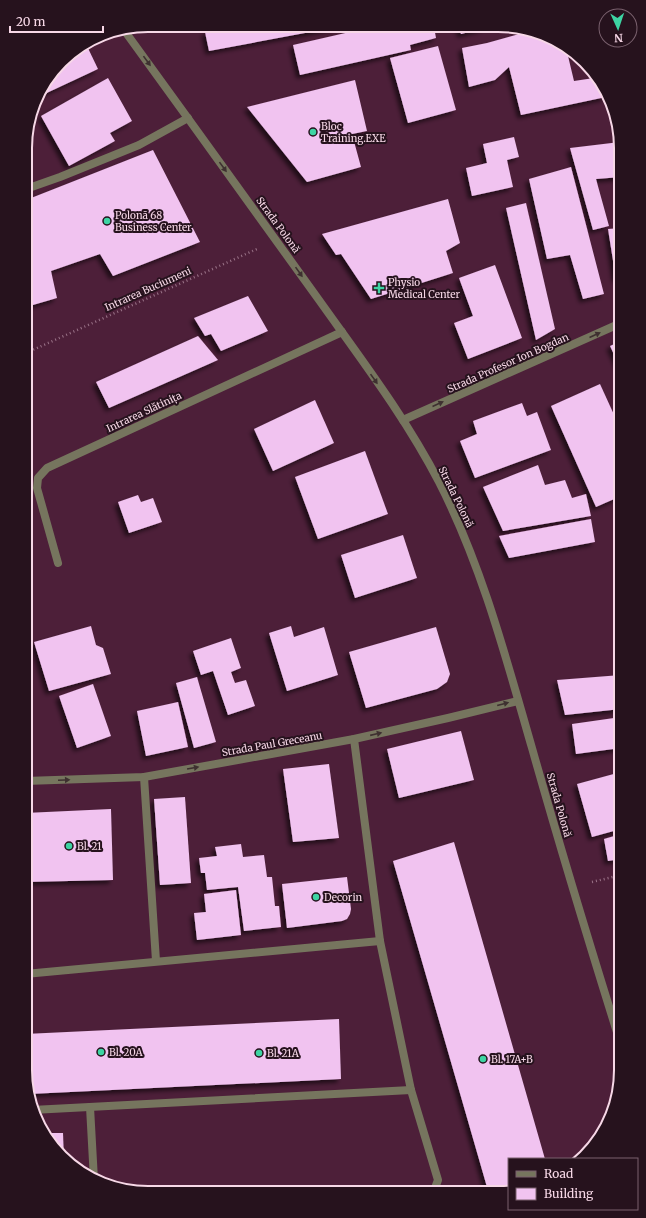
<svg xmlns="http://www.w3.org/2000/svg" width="646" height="1218" viewBox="0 0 646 1218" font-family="Merriweather,serif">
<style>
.building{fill:#f1c3f0;filter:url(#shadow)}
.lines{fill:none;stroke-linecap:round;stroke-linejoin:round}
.path{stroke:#9b7489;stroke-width:2.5;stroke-dasharray:1 3;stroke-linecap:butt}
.service{stroke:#76755e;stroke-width:8}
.minor{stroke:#76755e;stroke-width:8}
.tertiary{stroke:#76755e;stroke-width:8}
.oneway{fill:#3e3030}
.poi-dot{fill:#3dd4a3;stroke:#26121d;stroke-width:1.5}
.labels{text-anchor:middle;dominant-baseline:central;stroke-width:4;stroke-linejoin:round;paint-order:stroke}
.poi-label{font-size:10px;fill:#f7d8e7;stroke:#26121d;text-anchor:start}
.street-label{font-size:10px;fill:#f7d8e7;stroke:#26121d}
.rim{fill:none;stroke:#f7d8e7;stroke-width:2}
</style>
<defs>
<filter id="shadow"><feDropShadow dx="-3.5" dy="3.5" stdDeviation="2" flood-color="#0009"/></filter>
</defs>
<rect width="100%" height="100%" fill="#4d1f39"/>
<!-- building -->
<g class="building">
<polygon points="239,26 337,26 337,27 209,51 205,32"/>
<polygon points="376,26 434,27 436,38 410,45 411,50 300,75 293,45"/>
<polygon points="459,27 485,27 485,28 461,34"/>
<polygon points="530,31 576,54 568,56 574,81 594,78 606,97 521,115 509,67 495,80 469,87 462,48 487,43"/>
<polygon points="86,44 98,69 36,98 38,94 67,56"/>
<polygon points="438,46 456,110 408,123 390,58"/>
<polygon points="108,78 132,121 110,133 115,141 69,166 41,116"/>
<polygon points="355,80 367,131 352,134 361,167 307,182 247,107"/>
<polygon points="514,137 519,157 507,160 513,187 472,196 466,168 487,163 483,144"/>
<polygon points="620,142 621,177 596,179 609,226 593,230 570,148"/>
<polygon points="153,150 200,242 113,276 100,254 51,271 57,298 26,307 26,200"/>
<polygon points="571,167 604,294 583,299 570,255 547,259 529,179"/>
<polygon points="448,199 460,243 446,251 453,273 371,299 341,254 336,255 322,234"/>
<polygon points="526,203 555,329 536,340 506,208"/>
<polygon points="621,228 621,278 616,279 608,229"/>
<polygon points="495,265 522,338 468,359 454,323 473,316 459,278"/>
<polygon points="248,296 268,331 221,351 211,334 205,336 194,318"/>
<polygon points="198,336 218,360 109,408 96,382"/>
<polygon points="621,341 621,369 610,346"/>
<polygon points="600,384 621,430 621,496 596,507 551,406"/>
<polygon points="315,400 334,443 273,471 254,429"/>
<polygon points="522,403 527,416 537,412 551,450 475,478 460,441 477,434 473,421"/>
<polygon points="365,451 388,514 318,539 295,477"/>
<polygon points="538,465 545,485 565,480 572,498 586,494 591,516 503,531 483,487"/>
<polygon points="138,495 141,502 153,498 162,522 129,533 118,502"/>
<polygon points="591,519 595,542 509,558 499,536"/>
<polygon points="403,535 417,578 355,598 341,555"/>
<polygon points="91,626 96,645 103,648 111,674 49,691 34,642"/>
<polygon points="291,626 294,637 324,627 338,675 287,691 269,633"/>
<polygon points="436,627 450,674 447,682 437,689 366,708 349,652"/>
<polygon points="231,638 241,668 231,672 235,683 246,680 255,706 228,715 213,671 201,675 193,651"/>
<polygon points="621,675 621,709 565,715 557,680"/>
<polygon points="197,677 216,742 194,748 176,683"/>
<polygon points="93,684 111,736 77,748 59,696"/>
<polygon points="178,702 188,747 146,756 137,711"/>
<polygon points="621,717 621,748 576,754 572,724"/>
<polygon points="461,731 474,780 399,798 387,749"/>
<polygon points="329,764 339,838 293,842 283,769"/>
<polygon points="621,772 621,829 592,837 577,784"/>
<polygon points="185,797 191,883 160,885 154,799"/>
<polygon points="111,809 113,880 25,882 25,813"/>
<polygon points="621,834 621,859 608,861 604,839"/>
<polygon points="454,842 545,1159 509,1159 509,1191 502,1192 502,1190 487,1187 393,861"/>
<polygon points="241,844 243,857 264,855 267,877 272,877 275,906 279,906 281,927 244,931 238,887 207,890 205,873 201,873 199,858 217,856 215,847"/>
<polygon points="347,877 351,909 350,914 347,919 342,921 287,928 282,884"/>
<polygon points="236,890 241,935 197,940 194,913 206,912 204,894"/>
<polygon points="339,1019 341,1079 29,1094 25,1070 25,1034"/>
<polygon points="48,1133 63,1133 64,1158"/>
</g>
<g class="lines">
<!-- path -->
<g class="path">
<polyline points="26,353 257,249"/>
<polyline points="592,882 621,875"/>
</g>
<!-- service -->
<g class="service">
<polyline points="26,189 60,177 139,145 188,118"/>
<polyline points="58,563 37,488 38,478 47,468 342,332"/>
<polyline points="144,777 156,961"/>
</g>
<!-- minor -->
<g class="minor">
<polyline points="403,420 621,323"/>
<polyline points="354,739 380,941 411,1090 438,1180 435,1188 427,1193"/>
<polyline points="25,781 144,777 354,739 448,718 518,701"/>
<polyline points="25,974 380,941"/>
<polyline points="90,1107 94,1180"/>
<polyline points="32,1110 411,1090"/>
</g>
<!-- tertiary -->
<path class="tertiary" d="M124,30c65,90 131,180 195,270 42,59 87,118 120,182 43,84 67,176 93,266 28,99 58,198 89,297"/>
</g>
<!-- one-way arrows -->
<defs><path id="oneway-solid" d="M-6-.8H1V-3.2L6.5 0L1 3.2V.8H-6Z"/></defs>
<g class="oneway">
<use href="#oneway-solid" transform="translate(147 61) rotate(54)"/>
<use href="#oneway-solid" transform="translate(223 167) rotate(54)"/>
<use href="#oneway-solid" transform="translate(299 272) rotate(55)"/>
<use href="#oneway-solid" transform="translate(595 335) rotate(-24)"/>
<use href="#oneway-solid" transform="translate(374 379) rotate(55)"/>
<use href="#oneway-solid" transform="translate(438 404) rotate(-24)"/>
<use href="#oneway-solid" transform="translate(503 704) rotate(-15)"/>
<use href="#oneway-solid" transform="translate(376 734) rotate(-13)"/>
<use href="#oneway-solid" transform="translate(193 768) rotate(-10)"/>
<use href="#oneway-solid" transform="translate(64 780) rotate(-2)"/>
</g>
<!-- markers -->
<g class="poi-dot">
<circle cx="313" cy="132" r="4"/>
<circle cx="107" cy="221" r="4"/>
<path d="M377 282h4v4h4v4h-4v4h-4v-4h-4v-4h4z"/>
<circle cx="69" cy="846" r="4"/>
<circle cx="316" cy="897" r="4"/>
<circle cx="101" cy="1052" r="4"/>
<circle cx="259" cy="1053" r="4"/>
<circle cx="483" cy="1059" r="4"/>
</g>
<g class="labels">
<!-- poi labels -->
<g class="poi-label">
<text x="321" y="126">Bloc<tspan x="321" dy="12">Training.EXE</tspan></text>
<text x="115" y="215">Polonă 68<tspan x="115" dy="12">Business Center</tspan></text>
<text x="388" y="282">Physio<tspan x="388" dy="12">Medical Center</tspan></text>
<text x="77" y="846">Bl. 21</text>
<text x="324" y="897">Decorin</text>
<text x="109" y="1052">Bl. 20A</text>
<text x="267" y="1053">Bl. 21A</text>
<text x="491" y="1059">Bl. 17A+B</text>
</g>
<!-- street labels -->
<g class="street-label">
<text transform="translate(278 225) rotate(54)">Strada Polonă</text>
<text transform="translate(148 289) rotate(-24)">Intrarea Buciumeni</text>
<text transform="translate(508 363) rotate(-24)">Strada Profesor Ion Bogdan</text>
<text transform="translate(144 412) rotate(-25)">Intrarea Slătinița</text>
<text transform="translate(456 497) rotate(64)">Strada Polonă</text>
<text transform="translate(272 744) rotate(-10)">Strada Paul Greceanu</text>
<text transform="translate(559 805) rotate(74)">Strada Polonă</text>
</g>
</g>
<!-- crop -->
<path d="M0 0H646V1218H0ZM148 32H498A116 116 0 0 1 614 148V1070A116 116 0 0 1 498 1186H148A116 116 0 0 1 32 1070V148A116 116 0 0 1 148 32Z" fill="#26121d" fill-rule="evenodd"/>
<path class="rim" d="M148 32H498A116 116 0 0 1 614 148V1070A116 116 0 0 1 498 1186H148A116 116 0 0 1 32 1070V148A116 116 0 0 1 148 32Z"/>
<!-- legend -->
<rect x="508" y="1158" width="130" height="52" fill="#26121d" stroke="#7a616e"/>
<rect x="516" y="1171" width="20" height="6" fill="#76755e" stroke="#7a616e"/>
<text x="544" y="1178" font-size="12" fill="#f7d8e7">Road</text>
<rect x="516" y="1188" width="20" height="12" fill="#f1c3f0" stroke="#7a616e"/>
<text x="544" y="1198" font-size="12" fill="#f7d8e7">Building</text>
<!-- north arrow -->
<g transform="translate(618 28) rotate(177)"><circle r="19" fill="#26121d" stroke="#7a616e"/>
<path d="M0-3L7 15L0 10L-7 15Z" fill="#3dd4a3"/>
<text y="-6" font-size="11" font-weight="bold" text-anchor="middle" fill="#f7d8e7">N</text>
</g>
<!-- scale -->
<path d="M10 26v6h93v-6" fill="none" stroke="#f7d8e7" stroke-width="2"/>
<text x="16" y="26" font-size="12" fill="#f7d8e7" stroke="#26121d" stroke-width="3" paint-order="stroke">20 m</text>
</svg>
